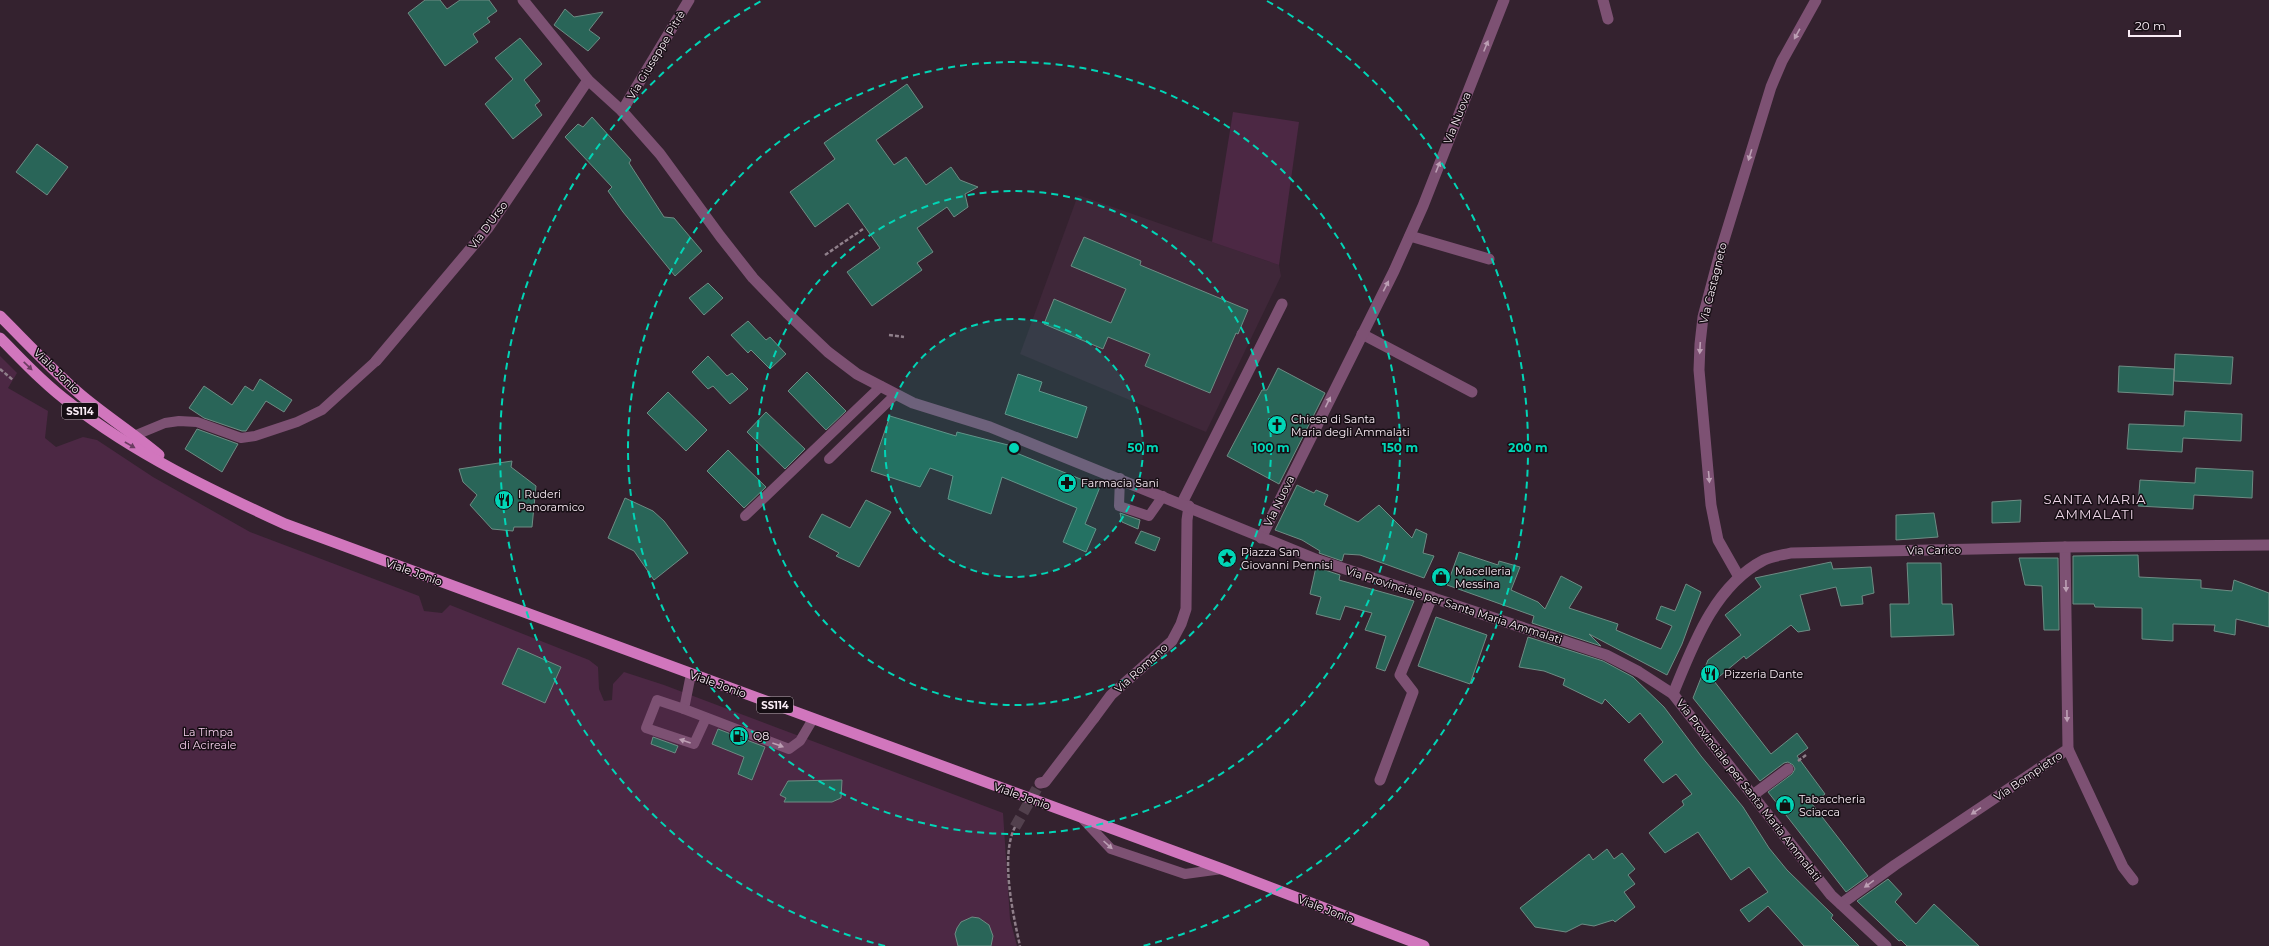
<svg xmlns="http://www.w3.org/2000/svg" width="2269" height="946" viewBox="0 0 2269 946" font-family="Montserrat,sans-serif">
<style>
.built{fill:#3f2739}
.green{fill:#4c2844}
.building{fill:#296558;stroke:#6e8c84}
.lines{fill:none;stroke-linecap:round;stroke-linejoin:round}
.pedestrian-tunnel{stroke:#52404d;stroke-width:11;stroke-dasharray:11 5.5;stroke-linecap:butt}
.path{stroke:#8f7f8a;stroke-width:2.5;stroke-dasharray:4 2;stroke-linecap:butt}
.service{stroke:#7d5173;stroke-width:10}
.pedestrian{stroke:#7d5173;stroke-width:11}
.minor{stroke:#7d5173;stroke-width:11}
.tertiary{stroke:#7d5173;stroke-width:11}
.primary{stroke:#d176bd;stroke-width:11}
.oneway{fill:#bc9fb4}
.oneway2{fill:#6a3d60}
.ring{fill:none;stroke:#01d5b6;stroke-width:2;stroke-dasharray:7 5}
.labels{text-anchor:middle;dominant-baseline:central;stroke-width:3;stroke-linejoin:round;paint-order:stroke}
.shield{fill:#160e14;stroke:#b6aab2;stroke-width:1}
.shield-label{font-size:10px;font-weight:bold;fill:#faedf6}
.street-label{font-size:11px;fill:#faedf6;stroke:#160e14}
.poi-label{font-size:11px;fill:#faedf6;stroke:#160e14;text-anchor:start}
.park-label{font-size:11px;fill:#f5cfeb;stroke:#160e14}
.quarter-label{font-size:13px;letter-spacing:1px;fill:#f0d8ea;stroke:#160e14}
.centre{fill:#01d5b6;stroke:#160e14;stroke-width:2}
.ring-label{font-size:12px;text-anchor:middle;font-weight:bold;fill:#01d5b6;stroke:#160e14;stroke-width:3;stroke-linejoin:round;paint-order:stroke}
</style>
<rect width="100%" height="100%" fill="#34222f"/>
<!-- built -->
<polygon class="built" points="1078,195 1279,265 1281,276 1206,432 1020,354"/>
<!-- green -->
<g class="green">
<polygon points="1233,112 1299,122 1279,265 1212,242"/>
<polygon points="0,356 17,373 8,388 48,411 45,438 56,447 83,437 97,440 153,477 250,532 419,596 424,611 442,613 450,605 589,660 598,667 599,689 604,701 612,700 613,684 624,672 664,685 1003,813 1010,919 1017,946 0,946"/>
</g>
<!-- building -->
<g class="building">
<polygon points="425,0 440,0 447,9 460,0 489,0 497,11 487,18 490,22 473,34 478,42 445,66 408,13"/>
<polygon points="565,9 574,17 603,12 589,30 600,38 588,51 554,25"/>
<polygon points="520,38 542,64 524,80 540,101 535,105 542,115 513,139 485,104 513,79 495,58"/>
<polygon points="907,84 923,107 876,140 894,165 906,157 926,185 951,167 960,180 978,187 965,194 968,207 954,217 947,207 917,228 933,252 917,263 922,270 872,306 847,272 880,248 848,203 815,227 790,192 835,159 824,143"/>
<polygon points="592,117 631,160 629,163 664,217 674,218 702,251 675,276 623,212 608,191 612,187 565,137 578,124 583,127"/>
<polygon points="37,144 68,167 47,195 16,172"/>
<polygon points="1084,237 1141,261 1140,265 1248,310 1238,334 1236,333 1210,393 1145,366 1150,354 1108,337 1103,349 1044,324 1054,299 1111,323 1126,289 1071,266"/>
<polygon points="708,283 723,298 704,315 689,298"/>
<polygon points="748,321 766,340 770,337 786,354 770,369 751,350 748,353 731,335"/>
<polygon points="2175,354 2233,357 2231,384 2174,381"/>
<polygon points="708,356 727,376 732,373 748,389 730,404 713,386 708,389 692,372"/>
<polygon points="2119,366 2174,369 2173,395 2118,392"/>
<polygon points="1278,368 1325,393 1279,484 1227,456 1262,390 1267,390"/>
<polygon points="807,372 846,411 826,430 788,391"/>
<polygon points="1018,374 1042,382 1039,391 1087,407 1077,438 1005,414"/>
<polygon points="260,379 292,400 284,412 266,401 246,431 242,431 204,418 189,408 204,386 232,405 245,386 253,391"/>
<polygon points="668,392 707,430 686,451 647,413"/>
<polygon points="2185,411 2242,414 2241,441 2183,438 2182,452 2127,449 2129,424 2184,426"/>
<polygon points="766,412 805,449 785,469 747,432"/>
<polygon points="890,416 956,436 957,432 1016,447 1014,452 1100,487 1085,524 1096,529 1086,552 1063,542 1077,508 1002,477 991,514 948,499 953,476 930,468 920,487 871,471"/>
<polygon points="197,429 238,444 222,472 185,449"/>
<polygon points="728,450 766,487 744,508 707,471"/>
<polygon points="512,461 511,467 536,486 532,527 514,527 513,531 492,529 470,505 477,495 463,482 459,469"/>
<polygon points="2196,468 2253,471 2252,498 2194,495 2193,509 2138,506 2140,480 2195,483"/>
<polygon points="1297,485 1314,493 1316,490 1328,495 1324,505 1358,522 1379,505 1412,538 1416,529 1427,534 1423,553 1434,556 1424,578 1360,555 1344,554 1342,561 1319,553 1320,551 1302,540 1275,530"/>
<polygon points="625,498 653,511 664,521 688,553 654,580 634,551 608,538"/>
<polygon points="866,500 891,512 859,567 836,556 839,553 809,537 822,514 850,528"/>
<polygon points="2021,500 2020,522 1992,523 1992,502"/>
<polygon points="1120,513 1140,520 1138,529 1122,522"/>
<polygon points="1934,513 1938,537 1896,540 1896,515"/>
<polygon points="1141,531 1160,538 1155,551 1135,543"/>
<polygon points="1459,552 1498,565 1499,561 1520,567 1511,590 1538,602 1545,609 1561,576 1582,587 1569,608 1618,624 1616,630 1661,649 1672,626 1656,619 1661,606 1675,611 1686,584 1701,592 1682,644 1667,675 1589,634 1601,646 1532,623 1534,616 1447,585"/>
<polygon points="2138,555 2139,577 2201,580 2201,588 2232,591 2234,580 2269,593 2269,627 2236,619 2235,635 2214,631 2215,625 2173,624 2173,641 2142,639 2142,608 2095,607 2094,604 2073,604 2073,556"/>
<polygon points="2019,558 2058,558 2059,630 2044,630 2042,586 2025,585"/>
<polygon points="1831,562 1833,569 1871,567 1874,593 1862,596 1863,604 1841,606 1836,587 1800,595 1810,630 1798,632 1791,625 1746,659 1744,656 1714,681 1771,754 1797,733 1808,748 1797,756 1825,794 1812,804 1868,876 1846,892 1768,792 1792,774 1795,769 1793,765 1788,762 1784,763 1760,781 1693,698 1708,660 1741,635 1725,615 1761,587 1755,578"/>
<polygon points="1907,563 1941,563 1942,604 1952,604 1954,635 1891,637 1890,604 1909,604"/>
<polygon points="1316,567 1340,575 1339,580 1414,601 1385,671 1376,668 1386,636 1365,630 1372,613 1345,606 1340,620 1316,614 1321,597 1310,594"/>
<polygon points="1436,617 1487,635 1470,684 1418,666"/>
<polygon points="1528,637 1603,661 1633,677 1664,707 1701,756 1743,807 1769,848 1787,870 1833,915 1831,918 1859,946 1804,946 1768,906 1749,922 1740,910 1768,892 1749,867 1731,880 1698,832 1665,853 1649,833 1684,805 1682,801 1692,794 1676,774 1663,783 1644,760 1663,742 1640,713 1629,723 1605,699 1602,704 1563,685 1565,679 1544,671 1519,667"/>
<polygon points="518,648 561,667 545,703 502,684"/>
<polygon points="718,729 765,747 752,780 738,774 744,757 712,744"/>
<polygon points="653,737 678,746 675,753 651,744"/>
<polygon points="842,780 841,798 832,802 784,802 786,798 780,795 788,781"/>
<polygon points="1607,849 1614,859 1622,853 1635,869 1628,875 1635,884 1624,892 1635,907 1615,922 1613,920 1594,926 1582,924 1566,932 1535,927 1520,908 1589,854 1593,860"/>
<polygon points="1888,879 1902,894 1895,902 1916,924 1934,904 1979,946 1907,946 1901,940 1899,941 1857,901"/>
<polygon points="972,917 979,918 989,925 993,936 991,946 958,946 955,934 957,928 961,922"/>
</g>
<g class="lines">
<!-- pedestrian-tunnel -->
<polyline class="pedestrian-tunnel" points="1015,827 1040,783"/>
<!-- path -->
<g class="path">
<polyline points="825,255 863,229"/>
<polyline points="889,335 904,337"/>
<polyline points="0,369 13,380"/>
<polyline points="1798,761 1806,755"/>
<path d="M1015,827c-15,29 -2,87 5,119"/>
</g>
<!-- service -->
<g class="service">
<polyline points="136,435 165,423 179,421 197,422 241,438 255,436 297,422 322,410 376,361"/>
<polyline points="829,459 896,394"/>
<polyline points="1120,478 1119,506 1149,516 1163,496"/>
<polyline points="745,516 881,386"/>
<polyline points="691,674 684,709 789,749 800,741 813,719"/>
<polyline points="684,709 657,700 646,728 694,744 706,718"/>
<polyline points="1081,817 1111,849 1185,874 1222,869"/>
</g>
<!-- pedestrian -->
<polyline class="pedestrian" points="1040,783 1045,782 1094,718"/>
<!-- minor -->
<g class="minor">
<polyline points="1603,0 1608,19"/>
<polyline points="622,111 689,0"/>
<polyline points="1410,236 1489,259"/>
<polyline points="1362,334 1472,392"/>
<polyline points="376,361 488,228 588,80"/>
<polyline points="1182,503 1282,304"/>
<polyline points="1261,538 1394,271 1423,206 1504,0"/>
<polyline points="1739,577 1718,540 1711,505 1699,370 1700,344 1703,317 1720,253 1771,87 1782,61 1816,0"/>
<polyline points="1094,718 1111,695 1172,641 1181,624 1186,609 1187,520 1189,506"/>
<polyline points="2068,749 2123,867 2133,880"/>
<polyline points="1380,780 1413,692 1400,675 1432,597"/>
<polyline points="1753,795 1788,769"/>
<polyline points="1841,904 1895,865 2068,749 2065,547"/>
</g>
<!-- tertiary -->
<g class="tertiary">
<polyline points="523,0 588,80 622,111 660,154 720,236 753,278 787,313 828,352 857,374 913,403 990,427 1318,560 1606,655 1639,672 1673,694 1831,895 1886,946"/>
<path d="M1673,694c20,-49 41,-108 91,-134 8,-4 19,-5 27,-7l274,-6 204,-2"/>
</g>
<!-- primary -->
<g class="primary">
<path d="M0,316c27,27 53,55 81,79 25,21 53,39 78,60"/>
<path d="M0,338c23,23 45,47 71,66 64,50 140,86 214,120l937,345 202,77"/>
</g>
</g>
<!-- one-way arrows -->
<defs><path id="oneway-solid" d="M-6-.8H1V-3.2L6.5 0L1 3.2V.8H-6Z"/></defs>
<g class="oneway">
<use href="#oneway-solid" transform="translate(1797 34) rotate(119)"/>
<use href="#oneway-solid" transform="translate(1486 46) rotate(-68)"/>
<use href="#oneway-solid" transform="translate(1750 155) rotate(107)"/>
<use href="#oneway-solid" transform="translate(1438 167) rotate(-68)"/>
<use href="#oneway-solid" transform="translate(1386 286) rotate(-63)"/>
<use href="#oneway-solid" transform="translate(1700 348) rotate(93)"/>
<use href="#oneway-solid" transform="translate(1328 402) rotate(-64)"/>
<use href="#oneway-solid" transform="translate(1709 477) rotate(85)"/>
<use href="#oneway-solid" transform="translate(2066 586) rotate(89)"/>
<use href="#oneway-solid" transform="translate(2067 716) rotate(89)"/>
<use href="#oneway-solid" transform="translate(685 741) rotate(-161)"/>
<use href="#oneway-solid" transform="translate(778 745) rotate(20)"/>
<use href="#oneway-solid" transform="translate(1976 811) rotate(146)"/>
<use href="#oneway-solid" transform="translate(1108 845) rotate(42)"/>
<use href="#oneway-solid" transform="translate(1869 884) rotate(144)"/>
</g>
<g class="oneway2">
<use href="#oneway-solid" transform="translate(28 366) rotate(44)"/>
<use href="#oneway-solid" transform="translate(130 445) rotate(30)"/>
</g>
<!-- distance rings -->
<circle cx="1014" cy="448" r="129" fill="#01d5b6" fill-opacity=".12"/>
<g class="ring">
<circle cx="1014" cy="448" r="129"/>
<circle cx="1014" cy="448" r="257"/>
<circle cx="1014" cy="448" r="386"/>
<path d="M885 946A514 514 0 0 1 761 1M1267 1A514 514 0 0 1 1143 946"/>
</g>
<!-- icons -->
<defs>
<symbol id="church-disc" viewBox="-11 -11 22 22"><circle r="9.5" fill="#01d5b6" stroke="#160e14"/><path d="M-1.2-6h2.4v3.5h3.3v2.4h-3.3V6h-2.4V-.1h-3.3v-2.4h3.3Z" fill="#111"/></symbol>
<symbol id="pharmacy-disc" viewBox="-11 -11 22 22"><circle r="9.5" fill="#01d5b6" stroke="#160e14"/><path d="M-2-6h4v4h4v4h-4v4h-4v-4h-4v-4h4Z" fill="#111"/></symbol>
<symbol id="restaurant-disc" viewBox="-11 -11 22 22"><circle r="9.5" fill="#01d5b6" stroke="#160e14"/><path d="M-5-6h1v4h1v-4h1v4h1v-4h1v5L-1.5 .5V6h-2V.5L-5-1ZM5-6V6H3V1.5H1.5Q1.5-4 5-6Z" fill="#111"/></symbol>
<symbol id="sight-disc" viewBox="-11 -11 22 22"><circle r="9.5" fill="#01d5b6" stroke="#160e14"/><path d="M0-6L1.8-2.2L6-1.7L2.9 1.2L3.7 5.4L0 3.3L-3.7 5.4L-2.9 1.2L-6-1.7L-1.8-2.2Z" fill="#111"/></symbol>
<symbol id="shop-disc" viewBox="-11 -11 22 22"><circle r="9.5" fill="#01d5b6" stroke="#160e14"/><path d="M-5-2.5h2.3a2.7 3.5 0 0 1 5.4 0H5L5.5 6h-11ZM-1.5-2.5h3a1.5 2.3 0 0 0-3 0Z" fill="#111"/></symbol>
<symbol id="fuel-disc" viewBox="-11 -11 22 22"><circle r="9.5" fill="#01d5b6" stroke="#160e14"/><path d="M-5.5-6h7V0h2V4h1.3V-2.5L3-4.5l.8-.8L6-3V5H2.5V1h-1V6h-7ZM-4.2-4.7v3.2H.2V-4.7Z" fill="#111"/></symbol>
</defs>
<g fill-rule="evenodd">
<use href="#church-disc" x="1266" y="414" width="22" height="22"/>
<use href="#pharmacy-disc" x="1056" y="472" width="22" height="22"/>
<use href="#restaurant-disc" x="493" y="489" width="22" height="22"/>
<use href="#sight-disc" x="1216" y="547" width="22" height="22"/>
<use href="#shop-disc" x="1430" y="566" width="22" height="22"/>
<use href="#restaurant-disc" x="1699" y="663" width="22" height="22"/>
<use href="#fuel-disc" x="728" y="725" width="22" height="22"/>
<use href="#shop-disc" x="1774" y="794" width="22" height="22"/>
</g>
<g class="labels">
<!-- shield labels -->
<g class="shield">
<rect x="62" y="403" width="36" height="16" rx="3"/>
<rect x="757" y="697" width="36" height="16" rx="3"/>
</g>
<g class="shield-label">
<text x="80" y="411">SS114</text>
<text x="775" y="705">SS114</text>
</g>
<!-- street labels -->
<g class="street-label">
<text transform="translate(656 55) rotate(-59)">Via Giuseppe Pitrè</text>
<text transform="translate(1457 118) rotate(-68)">Via Nuova</text>
<text transform="translate(488 225) rotate(-53)">Via D'Urso</text>
<text transform="translate(1713 283) rotate(-76)">Via Castagneto</text>
<text transform="translate(57 371) rotate(44)">Viale Jonio</text>
<text transform="translate(1279 501) rotate(-64)">Via Nuova</text>
<text transform="translate(1934 550) rotate(-1)">Via Carico</text>
<text transform="translate(414 572) rotate(20)">Viale Jonio</text>
<text transform="translate(1454 605) rotate(18)">Via Provinciale per Santa Maria Ammalati</text>
<text transform="translate(1141 668) rotate(-42)">Via Romano</text>
<text transform="translate(718 684) rotate(20)">Viale Jonio</text>
<text transform="translate(2028 776) rotate(-34)">Via Bompietro</text>
<text transform="translate(1749 790) rotate(52)">Via Provinciale per Santa Maria Ammalati</text>
<text transform="translate(1022 796) rotate(20)">Viale Jonio</text>
<text transform="translate(1326 909) rotate(21)">Viale Jonio</text>
</g>
<!-- poi labels -->
<g class="poi-label">
<text x="1291" y="419">Chiesa di Santa<tspan x="1291" dy="13">Maria degli Ammalati</tspan></text>
<text x="1081" y="483">Farmacia Sani</text>
<text x="518" y="494">I Ruderi<tspan x="518" dy="13">Panoramico</tspan></text>
<text x="1241" y="552">Piazza San<tspan x="1241" dy="13">Giovanni Pennisi</tspan></text>
<text x="1455" y="571">Macelleria<tspan x="1455" dy="13">Messina</tspan></text>
<text x="1724" y="674">Pizzeria Dante</text>
<text x="753" y="736">Q8</text>
<text x="1799" y="799">Tabaccheria<tspan x="1799" dy="13">Sciacca</tspan></text>
</g>
<!-- park labels -->
<g class="park-label">
<text x="208" y="732">La Timpa<tspan x="208" dy="13">di Acireale</tspan></text>
</g>
<!-- quarter labels -->
<g class="quarter-label">
<text x="2095" y="499">SANTA MARIA<tspan x="2095" dy="15">AMMALATI</tspan></text>
</g>
</g>
<circle cx="1014" cy="448" r="6" class="centre"/>
<g class="ring-label">
<text x="1143" y="452">50 m</text>
<text x="1271" y="452">100 m</text>
<text x="1400" y="452">150 m</text>
<text x="1528" y="452">200 m</text>
</g>
<!-- scale -->
<path d="M2129 30v6h51v-6" fill="none" stroke="#faedf6" stroke-width="2"/>
<text x="2135" y="30" font-size="12" fill="#faedf6" stroke="#160e14" stroke-width="3" paint-order="stroke">20 m</text>
</svg>
